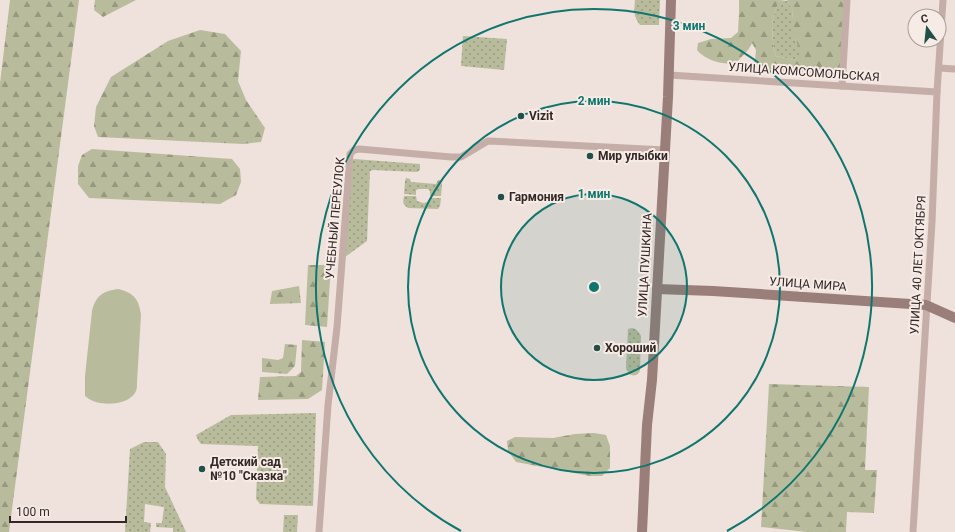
<svg xmlns="http://www.w3.org/2000/svg" width="955" height="532" viewBox="0 0 955 532" font-family="Roboto,sans-serif">
<style>
.grass{fill:url(#grass-dots)}
.forest{fill:url(#forest-firs)}
.pitch{fill:#b9bc9c}
.lines{fill:none;stroke-linecap:round;stroke-linejoin:round}
.street{stroke:#c5aea8;stroke-width:7}
.secondary{stroke:#997e7a;stroke-width:10}
.ring{fill:none;stroke:#0f766e;stroke-width:2}
.poi-dot{fill:#215048;stroke:#f7ebe6;stroke-width:1.5}
.labels{text-anchor:middle;dominant-baseline:central;stroke-width:4;stroke-linejoin:round;paint-order:stroke}
.street-label{font-size:12px;fill:#332827;stroke:#f7ebe6}
.poi-label{font-size:12px;font-weight:bold;fill:#332827;stroke:#f7ebe6;text-anchor:start}
.centre{fill:#0f766e;stroke:#f7ebe6;stroke-width:2}
.ring-label{font-size:12px;text-anchor:middle;font-weight:bold;fill:#0f766e;stroke:#f7ebe6;stroke-width:4;stroke-linejoin:round;paint-order:stroke}
</style>
<defs>
<pattern id="grass-dots" width="8" height="8" patternUnits="userSpaceOnUse"><rect width="8" height="8" fill="#b9bc9c"/><path d="M2 2h.1M6 6h.1" fill="none" stroke="#97997f" stroke-width="1.8" stroke-linecap="round"/></pattern>
<pattern id="forest-firs" width="22" height="20" patternUnits="userSpaceOnUse"><rect width="22" height="20" fill="#b9bc9c"/><path d="M5 1l3.5 6h-7zM16 11l3.5 6h-7z" fill="#97997f"/></pattern>
</defs>
<rect width="100%" height="100%" fill="#efe1db"/>
<!-- grass -->
<g class="grass">
<path d="M635,0h25l-1,25h-19c-7,-9 -6,-14 -5,-25z"/>
<path d="M779,0l9,1 5,10 -1,8 3,21 4,7v10l-5,3 -18,-4c-3,-8 -5,-30 -3,-38 1,-6 5,-12 6,-18z"/>
<polygon points="463,36 507,39 504,70 461,66"/>
<polygon points="354,159 420,164 420,170 417,172 373,170 370,171 367,241 345,257 351,162"/>
<polygon points="406,178 410,179 411,182 436,184 438,180 440,180 442,184 441,196 430,196 430,191 428,189 419,189 416,190 416,195 404,194 405,181"/>
<path d="M404,196h12l1,5 6,2 7,-1 1,-4h10l-1,8 -2,3 -30,-1c-6,-4 -5,-6 -4,-12z"/>
<path d="M632,328c5,1 7,4 9,8l-1,35c-5,8 -12,4 -14,-3l2,-39z"/>
<polygon points="316,413 313,506 260,504 256,499 258,446 201,444 198,440 196,435 231,415"/>
<polygon points="144,442 158,442 166,454 165,487 186,532 173,532 173,528 156,527 156,523 162,523 164,507 145,504 144,522 151,523 150,532 125,532 130,449"/>
<polygon points="284,515 298,515 297,532 283,532"/>
</g>
<!-- forest -->
<g class="forest">
<polygon points="10,0 79,0 9,532 0,532 0,83"/>
<polygon points="95,0 136,0 103,17 94,10"/>
<path d="M739,0h40c-1,6 -5,12 -6,18 -2,8 0,31 3,38l18,4 5,-4v-9l-4,-7 -3,-9v-12l1,-8 -6,-11h58l-4,75 -78,-2 -14,-1 -8,-4 14,-7 1,-11 -4,-7 -4,7 -13,14c-13,0 -29,-3 -38,-14l1,-7 13,-4 20,-1 7,-6 1,-19z"/>
<polygon points="200,30 225,34 241,51 238,81 246,100 265,128 261,142 243,144 98,137 94,126 96,107 111,77 168,41"/>
<polygon points="92,149 232,159 240,169 241,182 236,195 220,204 89,198 78,184 78,166 82,155"/>
<polygon points="308,265 331,265 327,327 305,325"/>
<polygon points="299,286 301,303 270,304 272,291"/>
<polygon points="302,340 325,342 322,390 308,399 258,400 260,377 296,376 301,372"/>
<polygon points="285,344 297,345 295,366 287,374 262,372 262,358 278,360 283,358"/>
<polygon points="769,384 869,387 865,470 877,470 874,513 847,512 846,532 807,532 761,527"/>
<polygon points="594,433 606,435 610,446 610,468 602,476 590,476 516,462 508,451 507,441 515,437 553,438 575,434"/>
</g>
<!-- pitch -->
<path class="pitch" d="M118,289c16,4 21,10 23,26l-4,67c0,3 0,7 -1,9 -6,14 -31,15 -43,10 -3,-1 -5,-3 -8,-5v-20l7,-65c4,-15 10,-20 26,-22z"/>
<g class="lines">
<!-- street -->
<g class="street">
<polyline points="939,68 955,69"/>
<polyline points="669,75 937,92"/>
<polyline points="842,86 847,0"/>
<polyline points="319,532 328,405 337,327 342,262 350,154 354,150 359,149 451,157 461,157 488,141 665,150"/>
<polyline points="913,532 932,222 937,92 943,0"/>
</g>
<!-- secondary -->
<g class="secondary">
<polyline points="657,289 713,291 926,305 955,318"/>
<polyline points="642,532 647,425 652,380 668,97 671,0"/>
</g>
</g>
<!-- distance rings -->
<circle cx="594" cy="287" r="93" fill="#0f766e" fill-opacity=".12"/>
<g class="ring">
<circle cx="594" cy="287" r="93"/>
<circle cx="594" cy="287" r="186"/>
<path d="M461 531A278 278 0 1 1 727 531"/>
</g>
<!-- markers -->
<g class="poi-dot">
<circle cx="521" cy="116" r="4"/>
<circle cx="590" cy="156" r="4"/>
<circle cx="501" cy="197" r="4"/>
<circle cx="597" cy="348" r="4"/>
<circle cx="202" cy="469" r="4"/>
</g>
<g class="labels">
<!-- street labels -->
<g class="street-label">
<text transform="translate(804 72) rotate(4)">УЛИЦА КОМСОМОЛЬСКАЯ</text>
<text transform="translate(335 218) rotate(-85)">УЧЕБНЫЙ ПЕРЕУЛОК</text>
<text transform="translate(645 265) rotate(-87)">УЛИЦА ПУШКИНА</text>
<text transform="translate(918 265) rotate(-87)">УЛИЦА 40 ЛЕТ ОКТЯБРЯ</text>
<text transform="translate(808 284) rotate(4)">УЛИЦА МИРА</text>
</g>
<!-- poi labels -->
<g class="poi-label">
<text x="529" y="116">Vizit</text>
<text x="598" y="156">Мир улыбки</text>
<text x="509" y="197">Гармония</text>
<text x="605" y="348">Хороший</text>
<text x="210" y="462">Детский сад<tspan x="210" dy="14">№10 "Сказка"</tspan></text>
</g>
</g>
<circle cx="594" cy="287" r="6" class="centre"/>
<g class="ring-label">
<text x="689" y="30">3 мин</text>
<text x="594" y="105">2 мин</text>
<text x="594" y="198">1 мин</text>
</g>
<!-- north arrow -->
<g transform="translate(927 28) rotate(345)"><circle r="19" fill="#f7ebe6" stroke="#a99d9a"/>
<path d="M0-3L7 15L0 10L-7 15Z" fill="#215048"/>
<text y="-6" font-size="11" font-weight="bold" text-anchor="middle" fill="#332827">С</text>
</g>
<!-- scale -->
<path d="M10 516v6h116v-6" fill="none" stroke="#332827" stroke-width="2"/>
<text x="16" y="516" font-size="12" fill="#332827" stroke="#f7ebe6" stroke-width="3" paint-order="stroke">100 m</text>
</svg>
